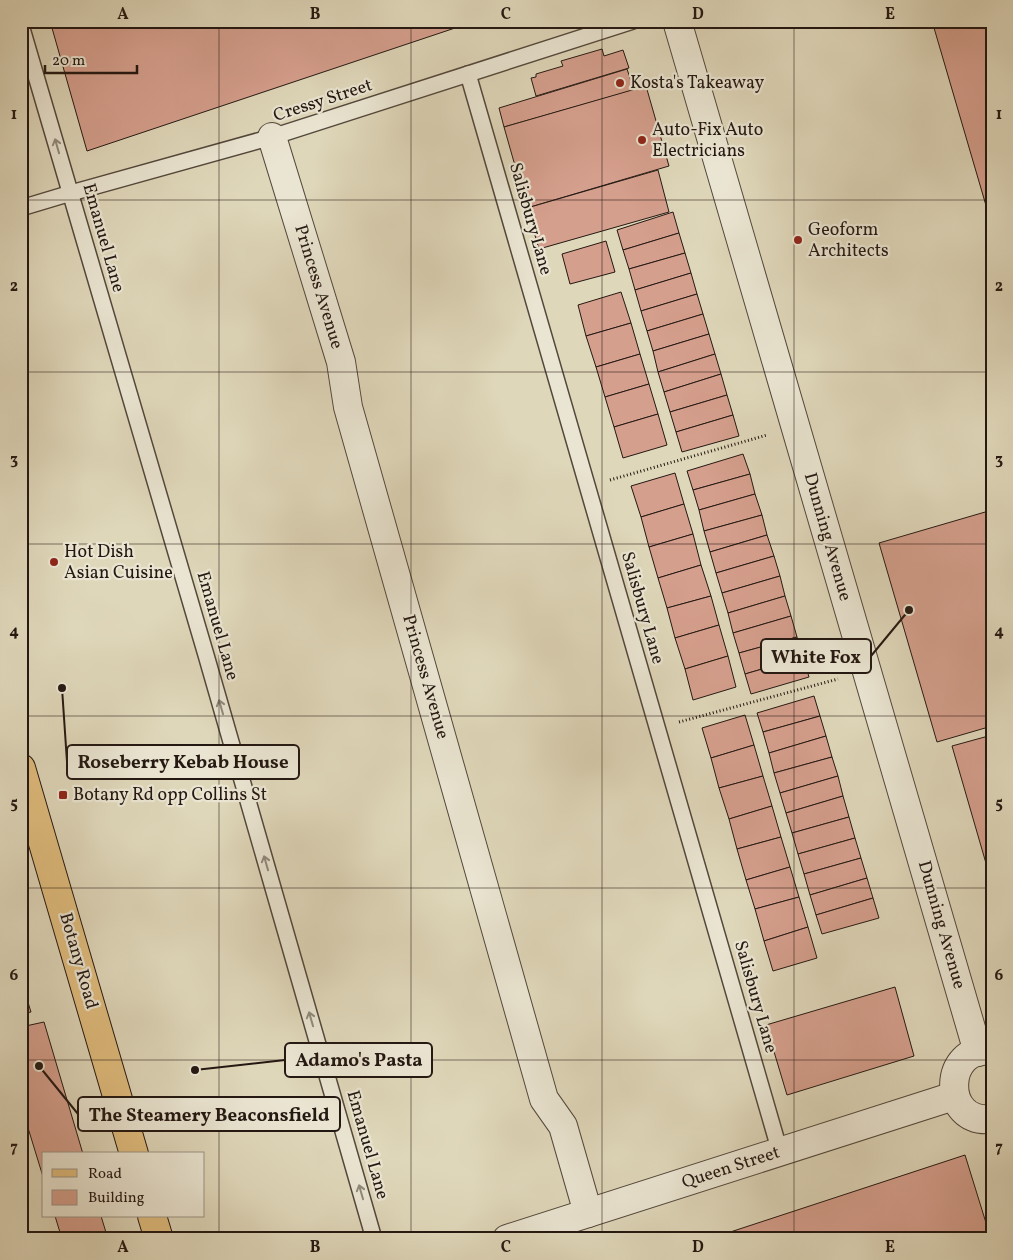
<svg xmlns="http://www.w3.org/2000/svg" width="1013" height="1260" viewBox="0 0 1013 1260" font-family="Vollkorn,serif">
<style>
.building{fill:#d59f8d;stroke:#241812}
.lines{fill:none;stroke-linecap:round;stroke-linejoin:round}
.service-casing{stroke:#53483c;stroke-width:18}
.minor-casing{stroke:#53483c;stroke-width:30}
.primary-casing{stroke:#241812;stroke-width:30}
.path{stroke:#241812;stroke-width:3;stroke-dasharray:1 2.5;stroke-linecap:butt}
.service{stroke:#eae5d2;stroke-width:15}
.minor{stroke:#eae5d2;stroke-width:28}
.primary{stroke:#e0bc7d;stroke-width:28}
.oneway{stroke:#91897c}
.grid{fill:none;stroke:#241812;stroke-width:1;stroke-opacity:0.55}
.poi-dot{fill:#8f2418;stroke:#eae5d2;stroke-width:2}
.labels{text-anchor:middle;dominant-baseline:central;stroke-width:4.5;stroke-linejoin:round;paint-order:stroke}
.poi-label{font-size:18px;fill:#241812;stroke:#eae5d2;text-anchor:start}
.street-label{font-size:18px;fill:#241812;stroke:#eae5d2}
.leader{fill:none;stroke:#241812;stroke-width:2}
.callout-dot{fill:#241812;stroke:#eae5d2;stroke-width:2}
.callout{fill:#eae5d2;stroke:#241812;stroke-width:2}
.callout-label{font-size:19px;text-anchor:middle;font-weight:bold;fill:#241812}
.neatline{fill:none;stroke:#241812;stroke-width:2}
.grid-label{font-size:16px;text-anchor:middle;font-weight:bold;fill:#241812}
</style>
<rect width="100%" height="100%" fill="#dfd7ba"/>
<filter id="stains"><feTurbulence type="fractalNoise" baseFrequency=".004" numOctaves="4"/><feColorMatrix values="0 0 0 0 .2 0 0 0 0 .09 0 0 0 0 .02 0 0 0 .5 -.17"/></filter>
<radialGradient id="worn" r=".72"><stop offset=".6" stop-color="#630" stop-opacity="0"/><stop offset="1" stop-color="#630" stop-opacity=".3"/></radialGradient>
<!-- building -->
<g class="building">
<polygon points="50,21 476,21 87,151"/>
<polygon points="932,21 992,21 992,226"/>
<polygon points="602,49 604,56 623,50 629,68 536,96 531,78 536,77 536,74 563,66 561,61"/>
<polygon points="627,69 634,90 504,127 499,108"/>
<polygon points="646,86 669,166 527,208 504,127"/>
<polygon points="658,170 669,212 539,249 527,208"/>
<polygon points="673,212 679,233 623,250 617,230"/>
<polygon points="679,233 685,253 629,269 623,250"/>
<polygon points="606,241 615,272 570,284 562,254"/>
<polygon points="685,253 691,273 635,290 629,269"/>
<polygon points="691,273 697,294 641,311 635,290"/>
<polygon points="621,292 631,323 586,336 578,305"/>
<polygon points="697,294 703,314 647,331 641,311"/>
<polygon points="703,314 709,334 653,351 647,331"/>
<polygon points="631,323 640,354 596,367 586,336"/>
<polygon points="709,334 715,354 658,372 653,351"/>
<polygon points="640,354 649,384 605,397 596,367"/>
<polygon points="715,354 721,374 664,392 658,372"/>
<polygon points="721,374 727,395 670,412 664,392"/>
<polygon points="649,384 658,414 614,427 605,397"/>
<polygon points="727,395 733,415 676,432 670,412"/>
<polygon points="658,414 667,445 623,458 614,427"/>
<polygon points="733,415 739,436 682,452 676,432"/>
<polygon points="743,454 750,474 693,490 687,471"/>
<polygon points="675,473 684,504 641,517 631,486"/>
<polygon points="750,474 755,494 699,510 693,490"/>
<polygon points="755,494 762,515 704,531 699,510"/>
<polygon points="684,504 693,534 649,547 641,517"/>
<polygon points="992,510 992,726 937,742 879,543"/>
<polygon points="762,515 767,535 710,552 704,531"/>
<polygon points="693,534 701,565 658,578 649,547"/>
<polygon points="767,535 774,556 716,573 710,552"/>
<polygon points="774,556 780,576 722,593 716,573"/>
<polygon points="701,565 711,596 667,608 658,578"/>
<polygon points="780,576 785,596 728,613 722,593"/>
<polygon points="711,596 719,625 675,638 667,608"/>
<polygon points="785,596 791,616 733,633 728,613"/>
<polygon points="791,616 797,637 739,653 733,633"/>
<polygon points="719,625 728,656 685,669 675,638"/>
<polygon points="797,637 803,657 745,674 739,653"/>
<polygon points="728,656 736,687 693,700 685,669"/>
<polygon points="803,657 809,677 751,694 745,674"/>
<polygon points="814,696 820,716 763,732 757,713"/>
<polygon points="745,715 754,745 711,758 702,728"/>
<polygon points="820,716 826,736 769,753 763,732"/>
<polygon points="992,735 992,884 952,746"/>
<polygon points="826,736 832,757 774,773 769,753"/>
<polygon points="754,745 763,776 719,788 711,758"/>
<polygon points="832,757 838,776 780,793 774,773"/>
<polygon points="763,776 772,806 729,819 719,788"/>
<polygon points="838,776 843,796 786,813 780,793"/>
<polygon points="843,796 849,817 792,833 786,813"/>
<polygon points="772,806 781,837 737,849 729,819"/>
<polygon points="849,817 855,838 798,854 792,833"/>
<polygon points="781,837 790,867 746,880 737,849"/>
<polygon points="855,838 861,858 804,874 798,854"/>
<polygon points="861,858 867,878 810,895 804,874"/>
<polygon points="790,867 799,897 755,909 746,880"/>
<polygon points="867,878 873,898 816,915 810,895"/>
<polygon points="799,897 808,927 764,941 755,909"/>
<polygon points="873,898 879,918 822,934 816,915"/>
<polygon points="808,927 817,958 773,971 764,941"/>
<polygon points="21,980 31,1012 21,1014"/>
<polygon points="895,987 914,1056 787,1095 766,1025"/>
<polygon points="44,1022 83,1154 44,1154 44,1180 21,1105 21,1027"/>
<polygon points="965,1155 991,1239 709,1239"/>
<polygon points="55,1216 101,1216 108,1239 62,1239"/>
</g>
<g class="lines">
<defs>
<g id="service">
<polyline points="21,25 206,655 374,1239"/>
<polyline points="468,74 780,1152"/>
<polyline points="21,208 71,193 272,137 633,21"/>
</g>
<g id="minor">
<polyline points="677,21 978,1052"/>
<polyline points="272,137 341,362 348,407 544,1099 563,1126 588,1213"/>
<path d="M992,1051c-49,-7 -52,74 0,68"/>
<polyline points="507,1239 954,1096"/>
</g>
<g id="primary">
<polyline points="21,768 134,1154"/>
<polyline points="152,1216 159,1239"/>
</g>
</defs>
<!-- service casing -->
<use href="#service" class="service-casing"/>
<!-- minor casing -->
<use href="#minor" class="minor-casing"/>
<!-- primary casing -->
<use href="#primary" class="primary-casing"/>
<!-- path -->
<g class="path">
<polyline points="610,480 767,435"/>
<polyline points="679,722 838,679"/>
</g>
<!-- service -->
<use href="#service" class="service"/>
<!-- minor -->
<use href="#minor" class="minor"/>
<!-- primary -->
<use href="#primary" class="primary"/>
</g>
<!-- one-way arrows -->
<defs><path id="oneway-shaft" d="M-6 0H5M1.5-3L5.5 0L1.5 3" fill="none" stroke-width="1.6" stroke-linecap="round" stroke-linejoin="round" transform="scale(1.25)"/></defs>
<g class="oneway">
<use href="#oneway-shaft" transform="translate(57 146) rotate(-106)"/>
<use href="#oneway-shaft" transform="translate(221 707) rotate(-106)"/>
<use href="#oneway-shaft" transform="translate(266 863) rotate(-106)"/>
<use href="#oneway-shaft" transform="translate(311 1019) rotate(-106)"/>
<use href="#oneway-shaft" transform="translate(361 1192) rotate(-106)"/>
</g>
<!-- grid -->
<path class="grid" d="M219,21v1218M411,21v1218M602,21v1218M794,21v1218M21,200h971M21,372h971M21,544h971M21,716h971M21,888h971M21,1060h971"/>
<!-- markers -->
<g class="poi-dot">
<circle cx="620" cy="83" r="5"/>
<circle cx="642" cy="140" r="5"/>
<circle cx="798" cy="240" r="5"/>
<circle cx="54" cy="562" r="5"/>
<rect x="58" y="790" width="10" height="10" rx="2.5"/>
</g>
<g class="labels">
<!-- poi labels -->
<g class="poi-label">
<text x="630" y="83">Kosta's Takeaway</text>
<text x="652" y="130">Auto-Fix Auto<tspan x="652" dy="21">Electricians</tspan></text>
<text x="808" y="230">Geoform<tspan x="808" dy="21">Architects</tspan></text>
<text x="64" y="552">Hot Dish<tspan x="64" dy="21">Asian Cuisine</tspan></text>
<text x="73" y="795">Botany Rd opp Collins St</text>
</g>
<!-- street labels -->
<g class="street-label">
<text transform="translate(323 101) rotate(-18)">Cressy Street</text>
<text transform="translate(530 219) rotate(74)">Salisbury Lane</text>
<text transform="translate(103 238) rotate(74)">Emanuel Lane</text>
<text transform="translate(318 287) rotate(73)">Princess Avenue</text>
<text transform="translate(827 537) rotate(74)">Dunning Avenue</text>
<text transform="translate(642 608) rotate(74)">Salisbury Lane</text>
<text transform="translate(217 626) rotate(74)">Emanuel Lane</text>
<text transform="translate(425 677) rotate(74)">Princess Avenue</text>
<text transform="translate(941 925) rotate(74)">Dunning Avenue</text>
<text transform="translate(78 961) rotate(74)">Botany Road</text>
<text transform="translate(755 997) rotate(74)">Salisbury Lane</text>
<text transform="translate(367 1145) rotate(74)">Emanuel Lane</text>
<text transform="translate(731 1168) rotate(-18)">Queen Street</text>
</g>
</g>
<!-- callouts -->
<path class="leader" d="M909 610L871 656M62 688L67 762M195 1070L285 1060M39 1066L78 1114"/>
<g class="callout-dot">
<circle cx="909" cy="610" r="5"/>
<circle cx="62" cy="688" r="5"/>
<circle cx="195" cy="1070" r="5"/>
<circle cx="39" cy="1066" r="5"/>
</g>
<g class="callout">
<rect x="761" y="639" width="110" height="34" rx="5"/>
<rect x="67" y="745" width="232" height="34" rx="5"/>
<rect x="285" y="1043" width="147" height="34" rx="5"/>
<rect x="78" y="1097" width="262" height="34" rx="5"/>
</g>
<g class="callout-label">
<text x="816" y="663">White Fox</text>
<text x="183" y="768">Roseberry Kebab House</text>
<text x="359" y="1066">Adamo's Pasta</text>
<text x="209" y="1121">The Steamery Beaconsfield</text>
</g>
<!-- margin -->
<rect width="1013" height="1260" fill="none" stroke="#dfd7ba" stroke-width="55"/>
<!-- legend -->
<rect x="42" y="1152" width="162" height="65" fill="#eae5d2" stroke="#9b9385"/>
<rect x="52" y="1169" width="25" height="8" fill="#e0bc7d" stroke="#9b9385"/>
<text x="88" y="1178" font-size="15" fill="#241812">Road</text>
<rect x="52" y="1190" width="25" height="15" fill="#d59f8d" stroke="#9b9385"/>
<text x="88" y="1202" font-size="15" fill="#241812">Building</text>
<!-- scale -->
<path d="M45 65v8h92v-8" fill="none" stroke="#241812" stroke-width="2.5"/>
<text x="52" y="65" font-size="15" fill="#241812" stroke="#eae5d2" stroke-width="4" paint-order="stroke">20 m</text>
<rect x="28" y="28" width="958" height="1204" class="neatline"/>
<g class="grid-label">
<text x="123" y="19">A</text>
<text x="315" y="19">B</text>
<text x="506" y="19">C</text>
<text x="698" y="19">D</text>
<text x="890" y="19">E</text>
<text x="14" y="119">1</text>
<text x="999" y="119">1</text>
<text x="14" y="291">2</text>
<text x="999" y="291">2</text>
<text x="14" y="464">3</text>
<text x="999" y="464">3</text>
<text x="14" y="636">4</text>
<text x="999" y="636">4</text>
<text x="14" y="808">5</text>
<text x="999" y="808">5</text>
<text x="14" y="980">6</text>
<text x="999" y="980">6</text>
<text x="14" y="1152">7</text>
<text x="999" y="1152">7</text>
<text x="123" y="1252">A</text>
<text x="315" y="1252">B</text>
<text x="506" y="1252">C</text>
<text x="698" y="1252">D</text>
<text x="890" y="1252">E</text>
</g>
<rect width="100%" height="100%" filter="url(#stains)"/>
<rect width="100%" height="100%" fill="url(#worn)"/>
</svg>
